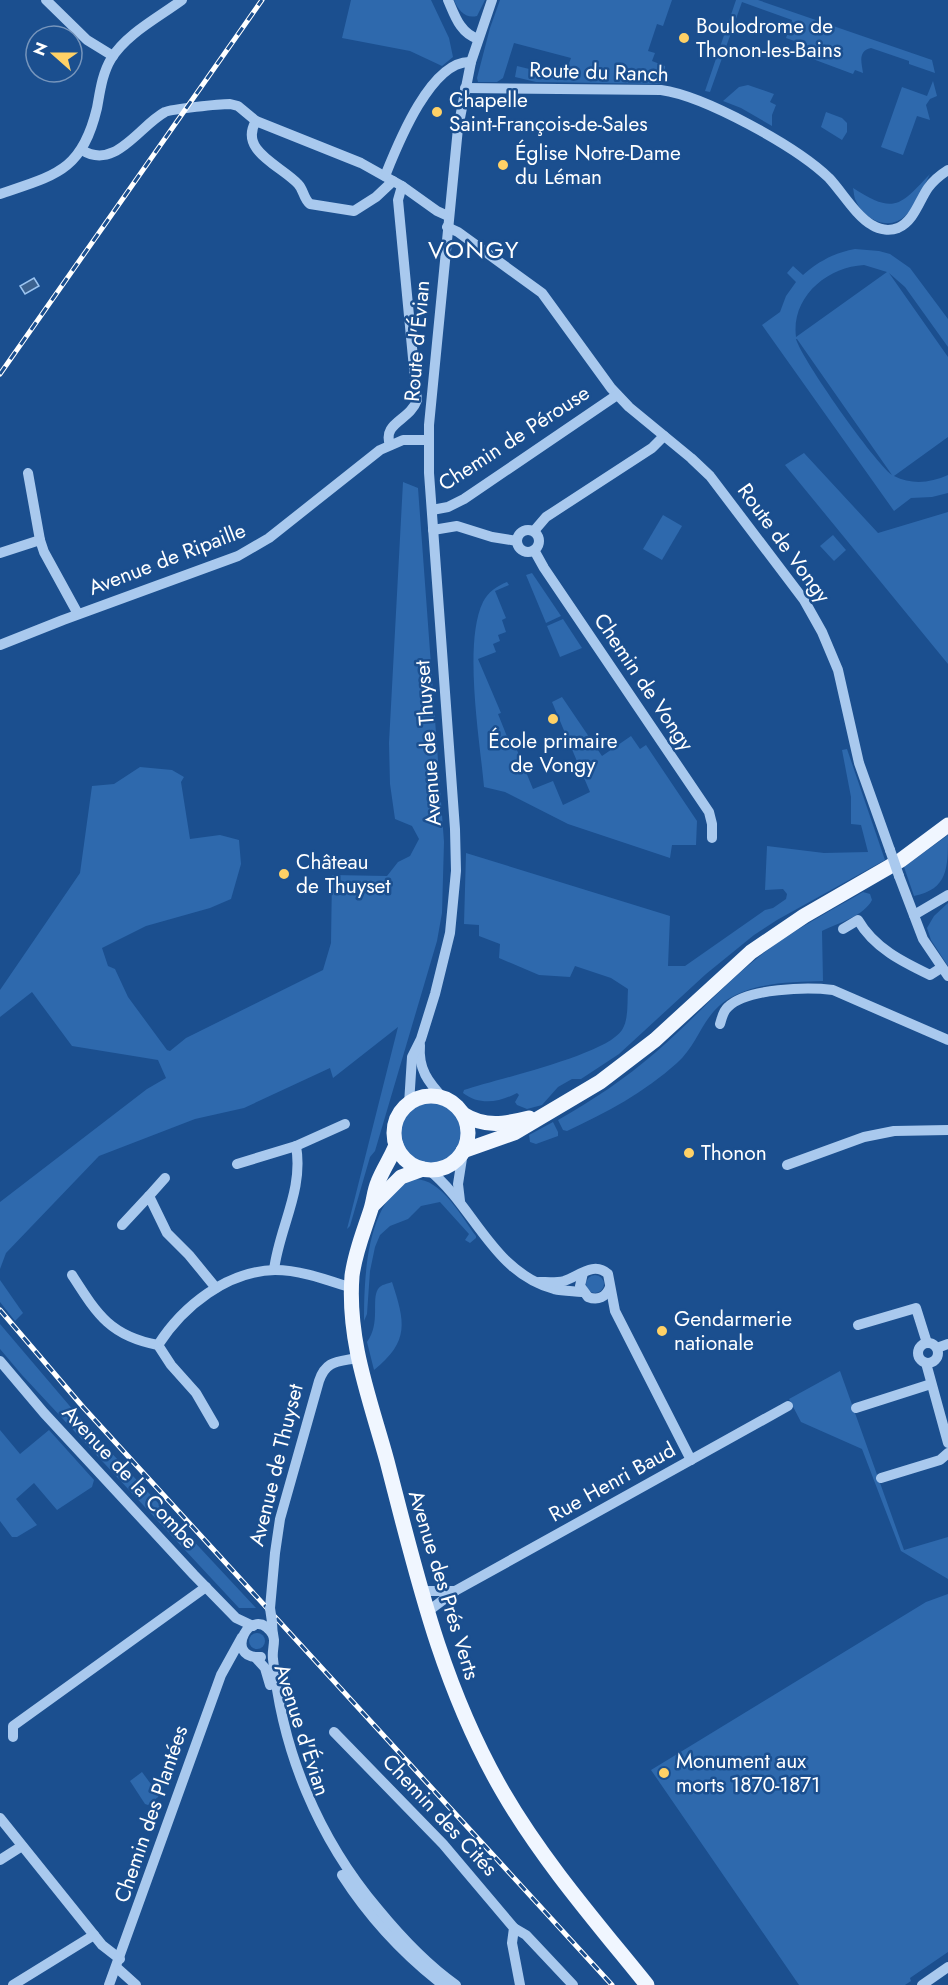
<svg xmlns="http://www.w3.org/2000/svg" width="948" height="1985" viewBox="0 0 948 1985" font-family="Jost,sans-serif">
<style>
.green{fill:#2e69ad;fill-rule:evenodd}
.water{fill:#3c6290;stroke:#9cc4f0;stroke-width:1.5}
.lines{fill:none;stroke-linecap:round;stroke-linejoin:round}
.minor{stroke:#a9c9ee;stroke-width:10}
.major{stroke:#f0f6ff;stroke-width:15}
.rail-casing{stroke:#fff;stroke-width:5}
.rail{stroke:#1b4f8f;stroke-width:3;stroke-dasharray:9;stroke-linecap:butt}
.minor-bridge{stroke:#a9c9ee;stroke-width:10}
.poi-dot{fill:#ffd166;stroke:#1b4f8f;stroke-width:2}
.labels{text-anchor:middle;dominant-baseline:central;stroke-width:5;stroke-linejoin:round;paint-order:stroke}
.poi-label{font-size:21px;fill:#fff;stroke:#1b4f8f;text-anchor:start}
.street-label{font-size:21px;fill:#fff;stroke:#1b4f8f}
.quarter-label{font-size:24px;letter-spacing:1.5px;fill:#fff;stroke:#1b4f8f}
</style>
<rect width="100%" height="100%" fill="#1b4f8f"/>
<!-- green -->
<g class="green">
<polygon points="351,0 431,0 449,38 453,57 442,66 410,51 342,38"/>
<path d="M454,0h31l-8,16c-12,3 -19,-6 -23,-16z"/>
<polygon points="500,0 672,0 663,26 657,24 648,51 655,53 652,61 665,66 665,69 660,84 536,82 515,77 517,66 554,75 556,69 566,72 571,58 514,43 503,78 497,82 478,82 477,78 490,28"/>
<path d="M736,0h22l174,60 3,13 -26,-9v-3l-38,-13c-14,3 -9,16 -8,25l-8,-3 -2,4 -51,-19 4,-10 -20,-7 6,-18 -50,-18 -32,90 -5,-1z"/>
<polygon points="933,81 937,96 930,99 926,105 930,120 917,116 903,155 881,147 902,87 927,96"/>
<polygon points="748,85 774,94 770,102 776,105 772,115 772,126 741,108 723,101 739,87"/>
<polygon points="826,112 842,118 847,123 847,132 842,140 821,127"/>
<path d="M930,174c-7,13 -13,31 -24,41 -16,17 -42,5 -50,-14 -2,-3 -2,-9 -3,-13 41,26 46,19 77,-14z"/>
<path d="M855,249l24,2 11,3 20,14 38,51v28l-43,-60 -16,-14 59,84v80l-54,39c18,9 36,7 54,-1v18l-16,4 -21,1 -17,13 -132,-186 18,-13 6,-16 10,-14 -9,-9 6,-7 10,9c16,-14 31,-22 52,-26zM864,265l23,7 -91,65c-5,-40 31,-70 68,-72zM796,339h1l95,136c-17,-12 -90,-115 -96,-136z"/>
<polygon points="804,453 878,533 948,512 948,664 785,465"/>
<polygon points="403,482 418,488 444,842 442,913 437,941 375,1151 370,1157 350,1226 347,1229 398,1027 333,1078 330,1068 244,1108 195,1119 99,1156 6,1253 0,1269 0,1202 147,1089 166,1078 158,1060 72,1046 32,992 0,1017 0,990 80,873 92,786 114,784 140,767 172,770 184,777 181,782 190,839 220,835 239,840 241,864 231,899 210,908 146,926 102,948 108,966 115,969 128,997 167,1050 170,1051 186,1038 323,970 331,943 332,875 387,876 398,862 410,856 419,839 412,826 395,819 390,784 389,743"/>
<polygon points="663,515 682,526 662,560 643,549"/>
<polygon points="833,535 846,550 834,561 820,546"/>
<polygon points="532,573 561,616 546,623 526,575"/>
<path d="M507,582l2,3 -14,6 11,27 -4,2 4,12 -8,3 2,6 -7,3 3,8 -18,7 23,54 -3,1 10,25 4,-1 21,51 20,-8 10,24 27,-13 -38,-90 10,-5 40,59 29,-20 9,13 6,-4 51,76 -1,24h-24l-2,13 -102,-34 -63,-32 -21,-5c-4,-46 -21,-144 -1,-185 5,-10 14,-16 24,-20z"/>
<polygon points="563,619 582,648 560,657 547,626"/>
<path d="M847,749l38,111 -108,60 -23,15 -48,39 -87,80 -38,25h-9l-14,8 -16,18 -15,4 -10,-4 -2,-3 4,-7 -2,-2c-17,9 -37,13 -54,0l1,-3c33,-11 142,-35 158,-60 7,-11 5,-28 6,-41l-17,-11 -36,-12 -5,11 -31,-2 -40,-17 1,-14 -21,-8v-11l-15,-1 2,-71 204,63 -2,50h17l80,-56 8,-2 13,-9 1,-5 -4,-5 -18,1 2,-44 57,7 44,-1 -7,-27 -10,-1v-27l-9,-47z"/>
<path d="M948,835c0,33 0,54 -34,61l-10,-29z"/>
<path d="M863,892l7,2 2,6c-8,16 -34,23 -50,31l1,50c-35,1 -83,1 -109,30 -14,16 -20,37 -37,52 -32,29 -71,50 -110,68l-4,-1 -5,-10c35,-20 67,-41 98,-68 36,-31 67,-67 105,-97 31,-24 67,-43 102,-63z"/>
<polygon points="948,903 948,966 931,940 927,928 934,916"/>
<circle cx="431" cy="1133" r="30"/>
<polygon points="553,1122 558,1132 558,1136 536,1144 530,1142 529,1135"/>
<path d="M414,1179c27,-1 47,37 62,57v2l-6,5 -5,-3 4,-6 -29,-32 -19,4 -13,13 -18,7 -10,9 -5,12 -5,24 -3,43 -3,7c0,-43 2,-124 50,-142z"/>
<circle cx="595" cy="1284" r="9"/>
<polygon points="0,1280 23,1313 15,1321 0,1302"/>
<path d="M392,1282c13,40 18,59 -18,88l-7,-28c14,-19 4,-42 11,-53 4,-5 9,-5 14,-7z"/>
<polygon points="0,1324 91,1431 256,1608 239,1608 22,1375 0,1349"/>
<polygon points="840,1371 904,1550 948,1537 948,1579 901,1551 862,1449 801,1422 789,1399"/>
<polygon points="0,1430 20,1454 49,1430 94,1480 92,1487 57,1510 34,1483 16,1499 37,1525 17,1537 12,1537 0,1521"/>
<polygon points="948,1594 948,1952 910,1978 911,1981 905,1985 799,1985 651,1770 926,1602"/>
<circle cx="257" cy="1641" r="8"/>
<polygon points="142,1772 159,1795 158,1797 148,1805 145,1804 130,1781"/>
</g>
<!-- water -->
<polygon class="water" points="34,278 39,286 25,294 20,286"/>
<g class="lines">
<!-- minor -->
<g class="minor">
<polyline points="46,0 87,40 113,56"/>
<path d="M448,0c7,16 12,33 30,39"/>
<path d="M465,88l196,2c44,6 136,57 168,88 13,14 27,38 43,47 8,5 18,6 26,3 16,-7 21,-27 30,-40 5,-7 12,-13 20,-18"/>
<path d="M256,121c-18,30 26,45 42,63 6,6 5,14 12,20l44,7 22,-14 17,-16"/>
<path d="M82,150c33,21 57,-24 83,-38 7,-3 54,-8 65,-8l8,2 18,15 105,42 41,23 35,25 11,5"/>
<path d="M385,176c12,-30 46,-117 86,-114"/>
<path d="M0,194c56,-19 82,-23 97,-86 3,-16 5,-34 14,-49 15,-25 48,-42 71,-59"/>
<polyline points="447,227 458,232 542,293 611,388 629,407 691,458 710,476 804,600 822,632 838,670 859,763 890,850"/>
<path d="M390,445c-8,-23 20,-24 27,-45l-19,-200 4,-14"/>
<polyline points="28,473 40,540 44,552 78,614"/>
<polyline points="432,510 448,507 464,499 617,395"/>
<circle cx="528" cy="541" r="11"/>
<polyline points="433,530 457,526 492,537 517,541"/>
<polyline points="534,531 546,517 652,448 664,436"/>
<polyline points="534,550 544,568 709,812 712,824 712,838"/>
<polyline points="0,553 40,540"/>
<polyline points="0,645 63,620 238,556 269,538 380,450 403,440 428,440"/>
<polyline points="899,876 923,939 948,976"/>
<polyline points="914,915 948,895"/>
<path d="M843,929l15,-9c16,28 45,42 72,55l11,-7"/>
<path d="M720,1024c2,-6 3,-13 8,-17 19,-19 80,-20 105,-17l115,50"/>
<path d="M420,1045c-2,24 8,37 24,54"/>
<polyline points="409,1104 412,1057 421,1039 435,994 450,933 456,871 455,829 429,473 429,425 458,128 471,62 492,0"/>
<polyline points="296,1146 345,1124"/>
<path d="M237,1164l59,-18c8,44 -17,82 -22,124"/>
<polyline points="787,1165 864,1137 894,1131 948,1130"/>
<path d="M429,1170c46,37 63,102 125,119 9,2 19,2 28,3"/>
<polyline points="149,1196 165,1178"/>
<polyline points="460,1201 458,1184 463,1152"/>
<polyline points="122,1225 149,1196 167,1233 189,1255 216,1288"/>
<path d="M583,1273l-3,13 8,11c10,4 18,0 22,-10"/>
<path d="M72,1275c25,39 38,61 86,70l13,20 25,28 18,31"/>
<path d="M539,1282c8,0 17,1 25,-1 15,-5 30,-20 44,-7l7,37 76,149"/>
<polyline points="858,1325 916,1308 927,1343"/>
<circle cx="928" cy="1353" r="10"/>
<path d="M158,1345c25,-39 69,-74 117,-75 26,0 52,10 77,18"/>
<polyline points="937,1348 948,1344"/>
<polyline points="0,1361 44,1413 194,1575 236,1618 253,1626"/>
<polyline points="926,1363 948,1443"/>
<polyline points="856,1408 931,1384"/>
<polyline points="881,1478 940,1460 948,1453"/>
<polyline points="421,1591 455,1591"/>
<path d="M270,1608l5,-55 5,-34 39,-138c7,-21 19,-19 38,-23"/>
<polyline points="427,1612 455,1591 788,1406"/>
<path d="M272,1622c0,6 1,13 2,18 0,7 -2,12 -1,19 9,92 45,179 105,250 23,28 48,55 78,76"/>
<polyline points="255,1657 265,1668 270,1685"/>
<path d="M261,1657c-40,3 -9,-57 12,-22"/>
<polyline points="334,1732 443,1844 514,1928 512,1943 520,1985"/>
<polyline points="13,1737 13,1726 206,1587"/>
<polyline points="0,1818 102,1945 120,1959"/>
<polyline points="0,1860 22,1846"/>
<path d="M342,1875c27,42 61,79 101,110"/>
<polyline points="514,1928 526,1935 573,1985"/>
<polyline points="116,1967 136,1985"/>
<polyline points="13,1985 94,1935"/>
<polyline points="109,1985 221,1675 242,1637"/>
<polyline points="922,1985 948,1967"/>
</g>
<!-- major -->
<g class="major">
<circle cx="431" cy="1133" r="37"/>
<path d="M463,1114c22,14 42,10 66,4"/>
<path d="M396,1145c-5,13 -13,24 -18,37 -4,9 -4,18 -7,27 -7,22 -16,43 -19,67 -5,65 18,123 35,185 30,116 55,226 116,331 40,69 94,131 144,193"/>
<polyline points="463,1151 514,1133 600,1082 655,1040 751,952 804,916 901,860 948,825"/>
<polyline points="374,1204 401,1177 423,1169"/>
</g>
<defs>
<g id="rail">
<polyline points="0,374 262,0"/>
<polyline points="0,1310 83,1407 612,1985"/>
</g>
</defs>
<!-- rail casing -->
<use href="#rail" class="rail-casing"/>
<!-- rail -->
<use href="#rail" class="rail"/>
<!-- minor-bridge -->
<g class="minor-bridge">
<polyline points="890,850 899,876"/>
<polyline points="270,1608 272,1622"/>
</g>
</g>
<!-- markers -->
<g class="poi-dot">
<circle cx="684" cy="38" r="6"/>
<circle cx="437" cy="112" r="6"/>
<circle cx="503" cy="165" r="6"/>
<circle cx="553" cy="719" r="6"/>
<circle cx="284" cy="874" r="6"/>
<circle cx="689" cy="1153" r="6"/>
<circle cx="662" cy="1331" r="6"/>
<circle cx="664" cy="1773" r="6"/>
</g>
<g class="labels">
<!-- poi labels -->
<g class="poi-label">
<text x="696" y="26">Boulodrome de<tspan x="696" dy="24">Thonon-les-Bains</tspan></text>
<text x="449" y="100">Chapelle<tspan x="449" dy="24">Saint-François-de-Sales</tspan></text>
<text x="515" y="153">Église Notre-Dame<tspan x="515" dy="24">du Léman</tspan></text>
<text x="553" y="741" text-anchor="middle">École primaire<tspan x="553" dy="24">de Vongy</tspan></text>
<text x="296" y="862">Château<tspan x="296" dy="24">de Thuyset</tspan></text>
<text x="701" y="1153">Thonon</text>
<text x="674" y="1319">Gendarmerie<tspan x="674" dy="24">nationale</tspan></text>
<text x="676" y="1761">Monument aux<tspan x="676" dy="24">morts 1870-1871</tspan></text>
</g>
<!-- street labels -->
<g class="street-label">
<text transform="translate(599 72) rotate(2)">Route du Ranch</text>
<text transform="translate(417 341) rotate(-85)">Route d'Évian</text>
<text transform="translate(514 438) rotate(-33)">Chemin de Pérouse</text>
<text transform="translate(784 543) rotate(54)">Route de Vongy</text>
<text transform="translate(167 559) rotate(-21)">Avenue de Ripaille</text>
<text transform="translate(644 682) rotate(56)">Chemin de Vongy</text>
<text transform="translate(428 743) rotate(-94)">Avenue de Thuyset</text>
<text transform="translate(276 1465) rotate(-76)">Avenue de Thuyset</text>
<text transform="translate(130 1477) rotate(47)">Avenue de la Combe</text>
<text transform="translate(612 1482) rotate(-29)">Rue Henri Baud</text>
<text transform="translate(444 1585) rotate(73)">Avenue des Prés Verts</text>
<text transform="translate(302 1730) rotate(72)">Avenue d'Évian</text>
<text transform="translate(151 1814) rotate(-71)">Chemin des Plantées</text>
<text transform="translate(440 1815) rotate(47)">Chemin des Cités</text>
</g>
<!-- quarter labels -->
<g class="quarter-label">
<text x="474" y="249">VONGY</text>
</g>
</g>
<!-- north arrow -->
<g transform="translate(54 54) rotate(291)"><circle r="28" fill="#1b4f8f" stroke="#7695bc" stroke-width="1.5"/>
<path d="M0-4.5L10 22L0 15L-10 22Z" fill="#ffd166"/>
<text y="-9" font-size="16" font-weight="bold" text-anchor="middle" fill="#ffffff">N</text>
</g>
</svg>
